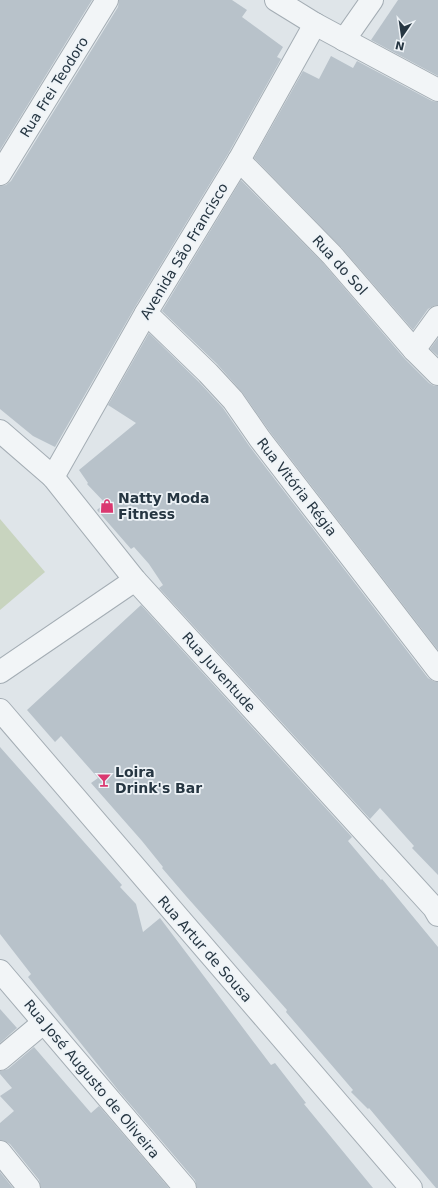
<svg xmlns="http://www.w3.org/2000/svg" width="438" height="1188" viewBox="0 0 438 1188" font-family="'DejaVu Sans',sans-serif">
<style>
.green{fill:#c8d4bf}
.building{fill:#b8c2ca}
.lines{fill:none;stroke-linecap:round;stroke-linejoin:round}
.minor-casing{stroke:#a4adb4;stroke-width:24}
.tertiary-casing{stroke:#a4adb4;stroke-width:24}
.minor{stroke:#f2f5f7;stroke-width:22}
.tertiary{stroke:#f2f5f7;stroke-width:22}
.labels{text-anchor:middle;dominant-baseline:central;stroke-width:3.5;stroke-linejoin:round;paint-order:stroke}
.street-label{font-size:14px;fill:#263642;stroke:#eef3f7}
.poi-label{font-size:14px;font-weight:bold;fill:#263642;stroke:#eef3f7;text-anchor:start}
</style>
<rect width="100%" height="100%" fill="#dfe5e9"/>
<!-- green -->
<polygon class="green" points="0,519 45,572 0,610"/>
<!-- building -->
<g class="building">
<polygon points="0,0 92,0 0,150"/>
<polygon points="119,0 232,0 247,10 242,17 283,47 277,57 281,59 228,154 135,307 55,447 33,436 0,409 0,186 6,185 11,181 118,7"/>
<polygon points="398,0 438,0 438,76 371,40"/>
<polygon points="331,56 353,68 357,61 432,101 438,102 438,305 433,306 428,309 413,330 341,247 254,158 303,71 319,79"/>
<polygon points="241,180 323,263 405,359 429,383 434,386 438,386 438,650 270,432 242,392 217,364 162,311"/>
<polygon points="149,333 199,382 223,408 250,447 428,678 433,681 438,682 438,875 412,848 414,846 380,808 370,819 159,588 163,585 149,564 134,547 131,549 97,510 105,503 87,484 88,483 79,470 136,423 108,405"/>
<polygon points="438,338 438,356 430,349"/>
<polygon points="141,605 352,837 348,841 381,880 382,879 438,947 438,1188 436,1188 369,1108 368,1109 351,1092 353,1090 286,1012 287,1010 186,896 162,868 163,867 142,841 91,783 98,778 61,736 55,742 27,710"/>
<polygon points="0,747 122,885 120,887 136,904 143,932 160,918 271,1065 275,1063 306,1103 304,1104 373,1188 197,1188 195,1180 118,1090 28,977 31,974 0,934"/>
<polygon points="0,1009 17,1028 0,1043"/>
<polygon points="34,1047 91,1113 99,1106 169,1188 41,1188 39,1180 10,1144 5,1141 0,1140 0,1123 14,1111 0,1096 12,1088 0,1074 0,1071 8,1069"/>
<polygon points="0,1172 13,1188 0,1188"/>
</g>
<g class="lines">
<defs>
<g id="minor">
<polyline points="276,0 315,24 438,90"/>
<polyline points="344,40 372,0"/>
<polyline points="239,160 332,255 414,350 438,374"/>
<polyline points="0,174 107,0"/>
<polyline points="146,313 208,373 233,400 260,439 438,670"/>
<polyline points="414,350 438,317"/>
<polyline points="0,431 53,477 135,580 434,908 438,915"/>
<polyline points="53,477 146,313 239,160 315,24"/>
<polyline points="0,672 135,580"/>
<polyline points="0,971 185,1188"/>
<polyline points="0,1059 43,1023"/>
<polyline points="0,1152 29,1188"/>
</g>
<polyline id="tertiary" points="0,710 411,1188"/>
</defs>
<!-- minor casing -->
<use href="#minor" class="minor-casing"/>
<!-- tertiary casing -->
<use href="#tertiary" class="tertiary-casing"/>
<!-- minor -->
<use href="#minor" class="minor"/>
<!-- tertiary -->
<use href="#tertiary" class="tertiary"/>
</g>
<!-- icons -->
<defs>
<symbol id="shop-bare" viewBox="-9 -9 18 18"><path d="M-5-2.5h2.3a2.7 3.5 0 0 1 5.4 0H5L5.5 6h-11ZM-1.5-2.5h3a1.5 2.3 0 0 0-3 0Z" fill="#da3870" stroke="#eef3f7" stroke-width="2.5" paint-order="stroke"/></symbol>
<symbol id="bar-bare" viewBox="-9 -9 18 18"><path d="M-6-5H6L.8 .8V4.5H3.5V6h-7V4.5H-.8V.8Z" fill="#da3870" stroke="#eef3f7" stroke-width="2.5" paint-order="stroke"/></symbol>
</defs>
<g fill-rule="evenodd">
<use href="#shop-bare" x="97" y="496" width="20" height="20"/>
<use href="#bar-bare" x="94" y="770" width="20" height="20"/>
</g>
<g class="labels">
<!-- street labels -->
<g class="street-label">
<text transform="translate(54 87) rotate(-58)">Rua Frei Teodoro</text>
<text transform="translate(184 251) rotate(-59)">Avenida São Francisco</text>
<text transform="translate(340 265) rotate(48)">Rua do Sol</text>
<text transform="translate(297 487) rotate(52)">Rua Vitória Régia</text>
<text transform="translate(219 672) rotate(48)">Rua Juventude</text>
<text transform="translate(205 949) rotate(49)">Rua Artur de Sousa</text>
<text transform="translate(92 1079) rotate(50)">Rua José Augusto de Oliveira</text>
</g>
<!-- poi labels -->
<g class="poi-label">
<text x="118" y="498">Natty Moda<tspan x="118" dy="16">Fitness</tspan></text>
<text x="115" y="772">Loira<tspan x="115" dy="16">Drink's Bar</tspan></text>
</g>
</g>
<!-- north arrow -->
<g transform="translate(402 36) rotate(193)" stroke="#eef3f7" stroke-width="3" paint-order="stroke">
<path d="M0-3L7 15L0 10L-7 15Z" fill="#263642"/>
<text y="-6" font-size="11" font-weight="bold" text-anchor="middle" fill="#263642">N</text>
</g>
</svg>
